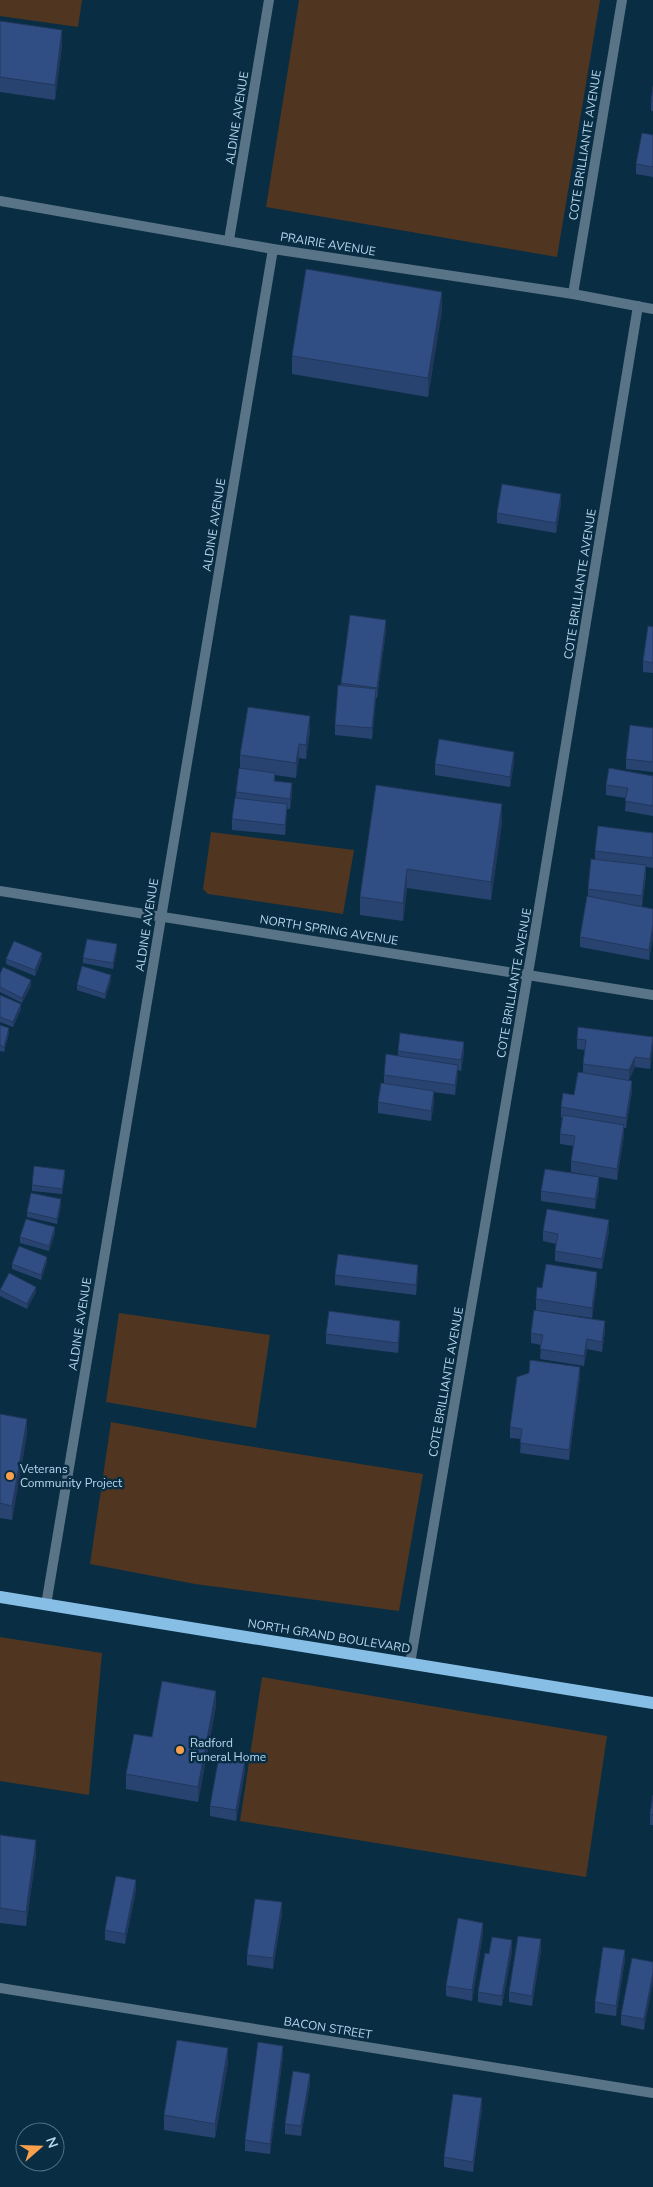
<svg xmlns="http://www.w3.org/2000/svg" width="653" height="2187" viewBox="0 0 653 2187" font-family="'Nunito Sans',sans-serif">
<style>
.green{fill:#503620}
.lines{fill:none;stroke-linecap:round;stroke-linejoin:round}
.street{stroke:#5a7487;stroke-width:10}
.primary{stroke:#87bee6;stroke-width:12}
.wall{fill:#294371}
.shaded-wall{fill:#22375c}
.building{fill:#304e83;stroke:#22375c}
.poi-dot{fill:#f9a04c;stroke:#092d43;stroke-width:2}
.labels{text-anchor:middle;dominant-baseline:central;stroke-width:5;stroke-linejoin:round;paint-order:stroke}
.street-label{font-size:12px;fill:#b7d6ee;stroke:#092d43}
.poi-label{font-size:12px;fill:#b7d6ee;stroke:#092d43;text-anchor:start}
</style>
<rect width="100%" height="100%" fill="#092d43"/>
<!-- green -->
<g class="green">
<polygon points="0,0 82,0 78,27 0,16"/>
<polygon points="299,0 600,0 557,257 266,207"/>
<polygon points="211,832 354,850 343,914 208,894 203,889"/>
<polygon points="119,1313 270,1335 256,1428 106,1402"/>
<polygon points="111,1422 204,1439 423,1474 399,1611 195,1584 90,1564"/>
<polygon points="0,1637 102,1653 89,1795 0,1781"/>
<polygon points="262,1677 607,1736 586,1877 240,1821"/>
</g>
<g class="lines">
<!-- street -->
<g class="street">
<polyline points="0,201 273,249 573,294 653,309"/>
<polyline points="229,240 269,0"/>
<polyline points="573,294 622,0"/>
<polyline points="0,891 653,995"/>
<polyline points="46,1605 273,249"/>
<polyline points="410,1664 534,938 638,306"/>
<polyline points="0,1988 653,2093"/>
</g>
<!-- primary -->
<polyline class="primary" points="0,1597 653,1703"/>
</g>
<!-- wall -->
<g class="wall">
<polygon points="0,21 62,45 55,100 0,92"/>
<polygon points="653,86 653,111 651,111 651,101"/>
<polygon points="653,135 653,177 636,174 636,164"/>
<polygon points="442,310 428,397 292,374 292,356"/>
<polygon points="561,504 556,533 497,523 497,513"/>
<polygon points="653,627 653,673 643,672 643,661"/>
<polygon points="386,630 377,698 376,698 372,739 335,735 335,725 341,683"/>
<polygon points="653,728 653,772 626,769 626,759"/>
<polygon points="310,731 306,759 299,758 296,778 275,775 275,781 292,793 290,809 287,809 285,835 232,830 232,819 240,768 240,755"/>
<polygon points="514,762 510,787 435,775 435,764"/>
<polygon points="653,776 653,816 625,811 626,798 606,795 606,785"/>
<polygon points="376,785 502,822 491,900 407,888 403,921 360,915 360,897"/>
<polygon points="653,833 653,868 646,867 646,876 642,906 636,905 653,909 653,936 649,960 580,947 580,937 588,896 588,889 595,859 595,851"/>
<polygon points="117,949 113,969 83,963 83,958"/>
<polygon points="42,958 35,976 6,964 6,959"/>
<polygon points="0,974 31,986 22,1003 0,992"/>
<polygon points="111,980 105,999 77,990 77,985"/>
<polygon points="0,995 21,1009 13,1027 0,1022"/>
<polygon points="0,1025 9,1033 4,1052 0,1051"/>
<polygon points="653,1037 650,1069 635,1067 629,1080 632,1091 626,1128 624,1128 624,1135 617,1180 571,1172 571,1161 573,1146 560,1144 560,1134 562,1118 561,1118 561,1107 574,1095 583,1073 583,1064 585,1050 577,1049 577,1039"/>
<polygon points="398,1051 464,1052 461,1071 458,1070 455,1095 434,1092 434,1102 431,1121 378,1113 378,1102 384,1084 384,1075 398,1056"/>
<polygon points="65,1175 62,1194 32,1191 32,1185"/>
<polygon points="599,1188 595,1209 541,1201 541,1191"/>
<polygon points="61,1205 57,1224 27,1217 27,1212"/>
<polygon points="543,1231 609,1231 602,1269 555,1261 555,1251 556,1244 543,1241"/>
<polygon points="55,1233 49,1251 20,1243 20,1237"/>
<polygon points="47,1262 41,1280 12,1269 12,1264"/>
<polygon points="335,1275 418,1275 416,1295 335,1285"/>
<polygon points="597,1282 592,1318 536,1310 536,1299 542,1288"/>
<polygon points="0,1290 36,1292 27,1309 0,1296"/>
<polygon points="400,1331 398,1353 326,1344 326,1334"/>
<polygon points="605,1331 602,1352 587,1349 584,1366 540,1359 541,1345 531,1343 531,1333"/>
<polygon points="580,1377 569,1460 520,1453 521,1439 510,1438 510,1427"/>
<polygon points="0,1414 27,1434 12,1520 0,1518"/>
<polygon points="216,1706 198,1802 126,1789 126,1774 152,1737"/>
<polygon points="245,1771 236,1821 210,1816 210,1806"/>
<polygon points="653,1795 653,1825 650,1825 650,1814"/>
<polygon points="0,1835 36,1855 26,1926 0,1923"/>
<polygon points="136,1890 125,1944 105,1940 105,1930"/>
<polygon points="282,1913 273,1969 247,1965 247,1955"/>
<polygon points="483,1933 472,2001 446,1996 446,1986"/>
<polygon points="541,1950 532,2006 509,2002 509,1992"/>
<polygon points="512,1951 502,2006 478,2002 478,1992 489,1954"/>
<polygon points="625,1960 616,2016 595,2013 595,2002"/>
<polygon points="653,1962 644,2030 621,2025 621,2015"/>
<polygon points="283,2056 270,2154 245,2151 245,2140"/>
<polygon points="228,2063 215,2138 164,2130 164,2115"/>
<polygon points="310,2084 301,2136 285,2134 285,2124"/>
<polygon points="482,2108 473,2172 444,2167 444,2157"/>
</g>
<!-- shaded-wall -->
<g class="shaded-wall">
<polygon points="62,30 62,45 55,100 55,85"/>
<polygon points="442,292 442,310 428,397 428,378"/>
<polygon points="561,494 561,504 556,533 556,523"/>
<polygon points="386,620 386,630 377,698 377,688"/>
<polygon points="376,689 376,700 372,739 372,728"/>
<polygon points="310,716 310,731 306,759 306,745"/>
<polygon points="299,744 299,758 296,778 296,763"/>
<polygon points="514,752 514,762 510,787 510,777"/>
<polygon points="292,783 292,793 290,809 290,799"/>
<polygon points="287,804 287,814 285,835 285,825"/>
<polygon points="502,804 502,822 491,900 491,882"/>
<polygon points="646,865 646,876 642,906 642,896"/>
<polygon points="407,869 407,888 403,921 403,903"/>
<polygon points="653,925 653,936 649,960 649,950"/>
<polygon points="117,944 117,949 113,969 113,963"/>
<polygon points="42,953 42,958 35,976 35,970"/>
<polygon points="111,975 111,980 105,999 105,994"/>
<polygon points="31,980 31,986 22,1003 22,998"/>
<polygon points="21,1004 21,1009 13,1027 13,1022"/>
<polygon points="9,1028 9,1033 4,1052 4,1047"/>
<polygon points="653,1037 653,1048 650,1069 650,1059"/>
<polygon points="464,1042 464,1052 461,1071 461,1060"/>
<polygon points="635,1057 635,1067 629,1080 629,1070"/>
<polygon points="458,1065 458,1075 455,1095 455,1085"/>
<polygon points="632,1081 632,1091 626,1128 626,1118"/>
<polygon points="434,1091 434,1102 431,1121 431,1111"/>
<polygon points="624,1125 624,1135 617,1180 617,1169"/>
<polygon points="599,1177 599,1188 595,1209 595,1199"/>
<polygon points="61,1199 61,1205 57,1224 57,1219"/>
<polygon points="609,1220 609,1231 602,1269 602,1259"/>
<polygon points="55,1227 55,1233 49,1251 49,1246"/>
<polygon points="47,1257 47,1262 41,1280 41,1275"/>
<polygon points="418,1265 418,1275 416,1295 416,1285"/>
<polygon points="597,1272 597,1282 592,1318 592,1308"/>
<polygon points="36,1287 36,1292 27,1309 27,1304"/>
<polygon points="400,1321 400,1331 398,1353 398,1343"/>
<polygon points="605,1321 605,1331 602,1352 602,1342"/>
<polygon points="587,1339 587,1349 584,1366 584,1356"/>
<polygon points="580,1367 580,1377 569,1460 569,1450"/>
<polygon points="27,1419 27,1434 12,1520 12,1506"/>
<polygon points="216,1691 216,1706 198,1802 198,1787"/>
<polygon points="245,1761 245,1771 236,1821 236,1810"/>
<polygon points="36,1840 36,1855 26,1926 26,1912"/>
<polygon points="136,1880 136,1890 125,1944 125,1934"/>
<polygon points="282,1902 282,1913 273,1969 273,1958"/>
<polygon points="483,1923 483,1933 472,2001 472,1990"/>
<polygon points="541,1939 541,1950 532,2006 532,1996"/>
<polygon points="512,1940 512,1951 502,2006 502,1996"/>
<polygon points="625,1950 625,1960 616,2016 616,2006"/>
<polygon points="653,1973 653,1983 644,2030 644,2019"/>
<polygon points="283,2046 283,2056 270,2154 270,2144"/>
<polygon points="228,2048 228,2063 215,2138 215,2124"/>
<polygon points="310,2074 310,2084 301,2136 301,2126"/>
<polygon points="482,2098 482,2108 473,2172 473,2162"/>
</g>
<!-- building -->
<g class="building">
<polygon points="0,21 62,30 55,85 0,77"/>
<polygon points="653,86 653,101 651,101"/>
<polygon points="642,133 653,135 653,167 636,164"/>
<polygon points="306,269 442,292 428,378 292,356"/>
<polygon points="502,484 561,494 556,523 497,513"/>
<polygon points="350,615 386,620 377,688 341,683"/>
<polygon points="648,626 653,627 653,663 643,661"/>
<polygon points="338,685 376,689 372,728 335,725"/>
<polygon points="248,707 310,716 306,745 299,744 296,763 240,755"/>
<polygon points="630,725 653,728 653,762 626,759"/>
<polygon points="439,739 514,752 510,777 435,764"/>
<polygon points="239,768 275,773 274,781 292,783 290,799 236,792"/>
<polygon points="609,768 653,776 653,806 625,801 628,788 606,785"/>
<polygon points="376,785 502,804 491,882 407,869 403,903 360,897"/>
<polygon points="235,798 287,804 285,825 232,819"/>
<polygon points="598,826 653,833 653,858 595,851"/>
<polygon points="591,859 646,865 642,896 588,889"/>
<polygon points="587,896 653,909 653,925 649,950 580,937"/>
<polygon points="87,939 117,944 113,963 83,958"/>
<polygon points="14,941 42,953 35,970 6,959"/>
<polygon points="82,966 111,975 105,994 77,985"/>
<polygon points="3,967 31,980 22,998 0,987 0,974"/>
<polygon points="0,995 21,1004 13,1022 0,1017"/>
<polygon points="0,1025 9,1028 4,1047 0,1045"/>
<polygon points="578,1027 653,1037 650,1059 635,1057 629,1070 583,1064 586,1040 577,1039"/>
<polygon points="400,1033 464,1042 461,1060 398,1051"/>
<polygon points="386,1054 458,1065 455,1085 384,1075"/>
<polygon points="578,1072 632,1081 626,1118 561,1107 563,1093 574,1095"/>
<polygon points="381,1083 434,1091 431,1111 378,1102"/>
<polygon points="563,1115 624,1125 617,1169 571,1161 575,1136 560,1134"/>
<polygon points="34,1166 65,1170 62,1189 32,1185"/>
<polygon points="545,1169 599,1177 595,1199 541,1191"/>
<polygon points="31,1193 61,1199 57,1219 27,1212"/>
<polygon points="547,1209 609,1220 602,1259 555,1251 558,1234 543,1231"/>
<polygon points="26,1219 55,1227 49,1246 20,1237"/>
<polygon points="19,1246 47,1257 41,1275 12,1264"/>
<polygon points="338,1254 418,1265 416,1285 335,1275"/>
<polygon points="546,1264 597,1272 592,1308 536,1299 537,1287 542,1288"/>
<polygon points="9,1273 36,1287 27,1304 0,1290"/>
<polygon points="534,1310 605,1321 602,1342 587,1339 584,1356 540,1349 543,1335 531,1333"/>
<polygon points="329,1311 400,1321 398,1343 326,1334"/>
<polygon points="530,1360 580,1367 569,1450 520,1443 522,1429 510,1427 517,1377 529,1373"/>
<polygon points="0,1414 27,1419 12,1506 0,1503"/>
<polygon points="162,1681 216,1691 198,1787 126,1774 134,1734 152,1737"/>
<polygon points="219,1756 245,1761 236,1810 210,1806"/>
<polygon points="653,1795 653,1815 650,1814"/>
<polygon points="0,1835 36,1840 26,1912 0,1908"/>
<polygon points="116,1876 136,1880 125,1934 105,1930"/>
<polygon points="255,1899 282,1902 273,1958 247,1955"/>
<polygon points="458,1918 483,1923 472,1990 446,1986"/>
<polygon points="518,1936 541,1939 532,1996 509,1992"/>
<polygon points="492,1937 512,1940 502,1996 478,1992 485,1953 489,1954"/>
<polygon points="603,1947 625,1950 616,2006 595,2002"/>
<polygon points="632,1958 653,1962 653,1973 644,2019 621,2015"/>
<polygon points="177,2040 228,2048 215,2124 164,2115"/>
<polygon points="258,2042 283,2046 270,2144 245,2140"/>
<polygon points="293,2071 310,2074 301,2126 285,2124"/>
<polygon points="453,2094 482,2098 473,2162 444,2157"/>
</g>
<!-- markers -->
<g class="poi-dot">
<circle cx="10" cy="1476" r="5"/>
<circle cx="180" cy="1750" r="5"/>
</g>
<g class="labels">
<!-- street labels -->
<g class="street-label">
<text transform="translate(237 118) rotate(-81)">ALDINE AVENUE</text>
<text transform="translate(585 145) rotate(-81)">COTE BRILLIANTE AVENUE</text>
<text transform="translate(328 244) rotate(9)">PRAIRIE AVENUE</text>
<text transform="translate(214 525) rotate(-81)">ALDINE AVENUE</text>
<text transform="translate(580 584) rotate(-81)">COTE BRILLIANTE AVENUE</text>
<text transform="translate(147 925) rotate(-81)">ALDINE AVENUE</text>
<text transform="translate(329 930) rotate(9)">NORTH SPRING AVENUE</text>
<text transform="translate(514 983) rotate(-80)">COTE BRILLIANTE AVENUE</text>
<text transform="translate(80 1324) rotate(-81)">ALDINE AVENUE</text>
<text transform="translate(446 1382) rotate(-80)">COTE BRILLIANTE AVENUE</text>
<text transform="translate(329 1636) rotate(9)">NORTH GRAND BOULEVARD</text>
<text transform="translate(328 2028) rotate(9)">BACON STREET</text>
</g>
<!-- poi labels -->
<g class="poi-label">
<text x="20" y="1469">Veterans<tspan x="20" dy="14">Community Project</tspan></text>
<text x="190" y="1743">Radford<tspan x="190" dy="14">Funeral Home</tspan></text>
</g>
</g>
<!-- north arrow -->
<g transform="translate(40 2147) rotate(70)"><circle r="24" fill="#092d43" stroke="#4f7187"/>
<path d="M0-4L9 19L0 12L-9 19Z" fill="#f9a04c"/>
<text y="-8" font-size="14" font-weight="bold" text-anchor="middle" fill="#b7d6ee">N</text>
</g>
</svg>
